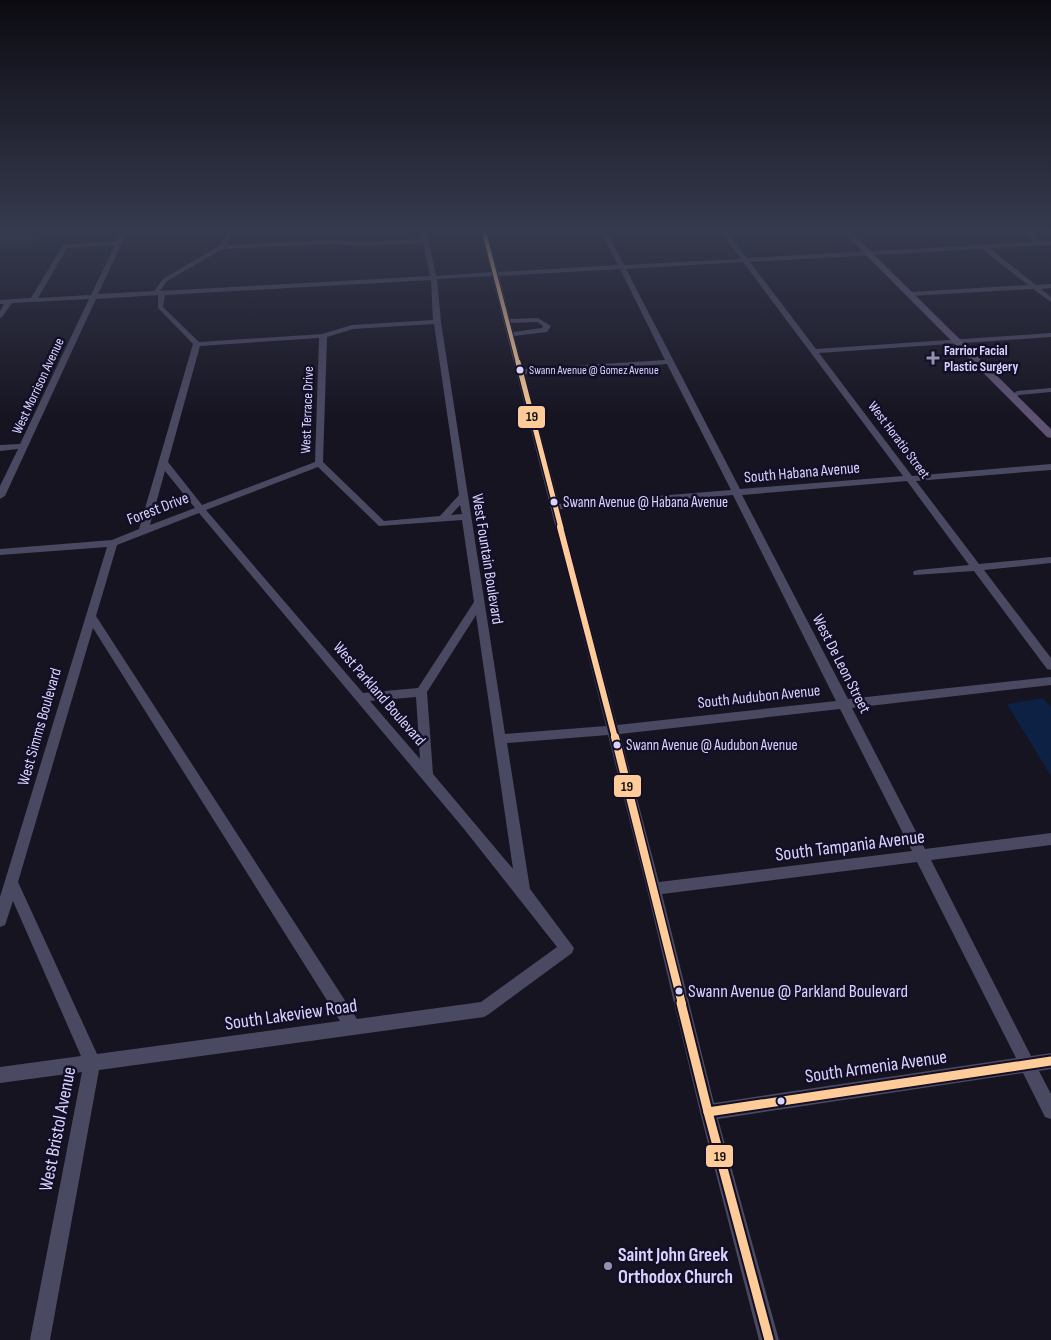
<svg xmlns="http://www.w3.org/2000/svg" width="1051" height="1340" viewBox="0 0 1051 1340" font-family="'Sofia Sans Condensed',sans-serif">
<style>
.green{fill:#132c2d}
.water{fill:#0d2144}
.lines{fill:none;stroke-linecap:round;stroke-linejoin:round}
.minor{fill:#4a4962;fill-rule:evenodd}
.major{fill:#5e5373;fill-rule:evenodd}
.bus-1-far4-casing{stroke:#130f26;stroke-width:6}
.bus-1-far3-casing{stroke:#130f26;stroke-width:8}
.bus-1-far2-casing{stroke:#130f26;stroke-width:10}
.bus-1-far1-casing{stroke:#130f26;stroke-width:11}
.bus-1-casing{stroke:#130f26;stroke-width:13}
.bus-1-far4{stroke:#fc9;stroke-width:4}
.bus-1-far3{stroke:#fc9;stroke-width:5}
.bus-1-far2{stroke:#fc9;stroke-width:6}
.bus-1-far1{stroke:#fc9;stroke-width:8}
.bus-1{stroke:#fc9;stroke-width:9}
.poi-dot{fill:#9591b1;stroke:#130f26;stroke-width:2}
.bus-dot{fill:#d9d4ff;stroke:#130f26;stroke-width:2}
.labels{text-anchor:middle;dominant-baseline:central;stroke-width:5;stroke-linejoin:round;paint-order:stroke}
.far-bus-label{font-size:12px;fill:#d9d4ff;stroke:#130f26;text-anchor:start}
.far-poi-label{font-size:14px;font-weight:bold;fill:#d9d4ff;stroke:#130f26;text-anchor:start}
.far-street-label{font-size:14px;fill:#d9d4ff;stroke:#130f26}
.bus-label{font-size:15px;fill:#d9d4ff;stroke:#130f26;text-anchor:start}
.street-label{font-size:16px;fill:#d9d4ff;stroke:#130f26}
.near-bus-label{font-size:18px;fill:#d9d4ff;stroke:#130f26;text-anchor:start}
.near-street-label{font-size:19px;fill:#d9d4ff;stroke:#130f26}
.near-poi-label{font-size:19px;font-weight:bold;fill:#d9d4ff;stroke:#130f26;text-anchor:start}
.line-badge{stroke:#130f26;stroke-width:2}
.pale-badge-label{font-size:14px;text-anchor:middle;font-weight:bold;fill:#111}
</style>
<rect width="100%" height="100%" fill="#161421"/>
<!-- green -->
<polygon class="green" points="0,232 42,232 31,248 0,248"/>
<!-- water -->
<polygon class="water" points="1043,698 1051,707 1051,776 1007,704"/>
<g class="lines">
<!-- minor -->
<g class="minor">
<path d="M121,232h6l-29,62 56,-3 9,-12 59,-35 4,-12h6l-4,13 106,-5 31,2 58,-3 -2,-7h6l9,44 55,-4 -10,-40h6l11,40 120,-7 -17,-33h6l17,33 117,-6 -20,-27h6l20,26 288,-16 -13,-10c14,0 12,10 29,9v4l-62,3 47,37 15,-1v4l-10,1 10,8v5l-18,-13 -123,7 -3,-2 3,-2 118,-7 -46,-36 -232,13 66,87 235,-16v4l-232,16 93,123 139,-12v6l-135,11 63,83 72,-7v6l-67,7 67,88v12l-4,-1 -73,-98 -60,4 -1,-2 1,-2 4,-1 51,-5 -62,-84 -165,14 106,204 203,-22v8l-199,23 73,141 126,-16v12l-120,15 100,196 20,-3v16l-12,2 12,23v25l-6,-2 -22,-44 -305,46 61,221h-20l-59,-228 -53,-223 -39,-154 -101,8 23,146 44,59 -2,5 -83,61 -5,3 -385,53 -49,270h-20l52,-268 -82,11v-16l81,-11 -68,-155 -8,24 -5,2v-30l107,-350 -107,8v-6l112,-9 27,-11 54,-185 -35,-36v-13l-62,4 -91,197 -5,3v-13l18,-37 -18,2v-6l20,-1 69,-145 -77,4 -10,14 -2,1v-7l4,-7h-4v-4l31,-2 32,-53 54,-4zM423,243l7,33 -270,15 7,-10 56,-32 111,-5 31,2zM115,245l-24,50 -53,3 29,-50zM743,262l160,214 -163,13 -114,-220zM620,269l45,91 -142,9 -9,-33 33,-4 4,-6 -13,-8 -28,1 -11,-43zM492,276l114,450 -101,8 -64,-412 -4,-43zM431,280l2,40 -81,5 -30,9 -123,8 -36,-35 2,-12zM537,322l6,4 -1,2 -29,4 -2,-9zM434,324l25,171 -19,21 -56,5 -61,-59 4,-125 26,-8zM319,338l-4,124 -113,43 -34,-43 32,-116zM667,364l64,126 -172,14 -34,-130zM318,467l61,59 83,-6 12,82 -56,86 -55,5 -157,-183zM165,471l30,37 -45,17zM733,495l103,206 -219,24 -57,-216zM460,505l2,9 -11,1zM199,513l265,316 93,118 -76,55 -124,17 -261,-403 21,-71zM476,615l37,254 -80,-95 -6,-82zM93,628l247,393 -243,33 -79,-172zM416,697l4,62 -50,-58zM840,709l72,142 -253,31 -39,-148zM917,862l99,196 -302,45 -52,-209z"/>
<path d="M548,232h24c-5,3 -19,3 -24,0z"/>
<polygon points="1051,388 1051,392 1019,395 1013,399 1009,397 1017,391"/>
</g>
<!-- major -->
<polygon class="major" points="843,232 851,232 1051,429 1051,438 1047,437"/>
<defs>
<polyline id="bus-1-far4" points="484,232 518,363"/>
<polyline id="bus-1-far3" points="518,362 561,528"/>
<polyline id="bus-1-far2" points="560,527 615,738"/>
<polyline id="bus-1-far1" points="615,737 682,1004"/>
<g id="bus-1">
<polyline points="681,1003 708,1112 769,1340"/>
<polyline points="708,1112 1051,1061"/>
</g>
</defs>
<!-- bus-1-far4 casing -->
<use href="#bus-1-far4" class="bus-1-far4-casing"/>
<!-- bus-1-far3 casing -->
<use href="#bus-1-far3" class="bus-1-far3-casing"/>
<!-- bus-1-far2 casing -->
<use href="#bus-1-far2" class="bus-1-far2-casing"/>
<!-- bus-1-far1 casing -->
<use href="#bus-1-far1" class="bus-1-far1-casing"/>
<!-- bus-1 casing -->
<use href="#bus-1" class="bus-1-casing"/>
<!-- bus-1-far4 -->
<use href="#bus-1-far4" class="bus-1-far4"/>
<!-- bus-1-far3 -->
<use href="#bus-1-far3" class="bus-1-far3"/>
<!-- bus-1-far2 -->
<use href="#bus-1-far2" class="bus-1-far2"/>
<!-- bus-1-far1 -->
<use href="#bus-1-far1" class="bus-1-far1"/>
<!-- bus-1 -->
<use href="#bus-1" class="bus-1"/>
</g>
<!-- sky -->
<linearGradient id="sky" x2="0" y2="1"><stop stop-color="#0c0b12"/><stop offset="0.55" stop-color="#363a4e"/><stop offset="1" stop-color="#363a4e" stop-opacity="0"/></linearGradient>
<rect width="1051" height="419" fill="url(#sky)"/>
<!-- markers -->
<g class="poi-dot">
<path d="M930.5 350.5h5v5h5v5h-5v5h-5v-5h-5v-5h5z"/>
<circle cx="608" cy="1266" r="5"/>
</g>
<g class="bus-dot">
<circle cx="520" cy="370" r="4.5"/>
<circle cx="554" cy="502" r="4.5"/>
<circle cx="617" cy="745" r="4.5"/>
<circle cx="679" cy="991" r="4.5"/>
<circle cx="781" cy="1101" r="4.5"/>
</g>
<g class="labels">
<!-- far-bus labels -->
<g class="far-bus-label">
<text x="529" y="370">Swann Avenue @ Gomez Avenue</text>
</g>
<!-- far-poi labels -->
<g class="far-poi-label">
<text x="944" y="350">Farrior Facial<tspan x="944" dy="16">Plastic Surgery</tspan></text>
</g>
<!-- far-street labels -->
<g class="far-street-label">
<text transform="translate(38 386) rotate(-65)">West Morrison Avenue</text>
<text transform="translate(307 410) rotate(-88)">West Terrace Drive</text>
<text transform="translate(899 440) rotate(53)">West Horatio Street</text>
</g>
<!-- bus labels -->
<g class="bus-label">
<text x="563" y="502">Swann Avenue @ Habana Avenue</text>
<text x="626" y="745">Swann Avenue @ Audubon Avenue</text>
</g>
<!-- street labels -->
<g class="street-label">
<text transform="translate(802 473) rotate(-5)">South Habana Avenue</text>
<text transform="translate(158 509) rotate(-21)">Forest Drive</text>
<text transform="translate(487 559) rotate(81)">West Fountain Boulevard</text>
<text transform="translate(841 664) rotate(63)">West De Leon Street</text>
<text transform="translate(379 694) rotate(49)">West Parkland Boulevard</text>
<text transform="translate(759 697) rotate(-6)">South Audubon Avenue</text>
<text transform="translate(40 727) rotate(-74)">West Simms Boulevard</text>
</g>
<!-- near-bus labels -->
<g class="near-bus-label">
<text x="688" y="991">Swann Avenue @ Parkland Boulevard</text>
</g>
<!-- near-street labels -->
<g class="near-street-label">
<text transform="translate(850 846) rotate(-7)">South Tampania Avenue</text>
<text transform="translate(291 1015) rotate(-8)">South Lakeview Road</text>
<text transform="translate(876 1067) rotate(-8)">South Armenia Avenue</text>
<text transform="translate(58 1129) rotate(-79)">West Bristol Avenue</text>
</g>
<!-- near-poi labels -->
<g class="near-poi-label">
<text x="618" y="1255">Saint John Greek<tspan x="618" dy="22">Orthodox Church</tspan></text>
</g>
</g>
<g class="line-badge">
<rect x="517" y="405" width="29" height="24" rx="5" fill="#fc9"/>
<rect x="613" y="774" width="29" height="24" rx="5" fill="#fc9"/>
<rect x="705" y="1144" width="29" height="24" rx="5" fill="#fc9"/>
</g>
<g class="pale-badge-label">
<text x="532" y="421">19</text>
<text x="627" y="791">19</text>
<text x="720" y="1161">19</text>
</g>
</svg>
